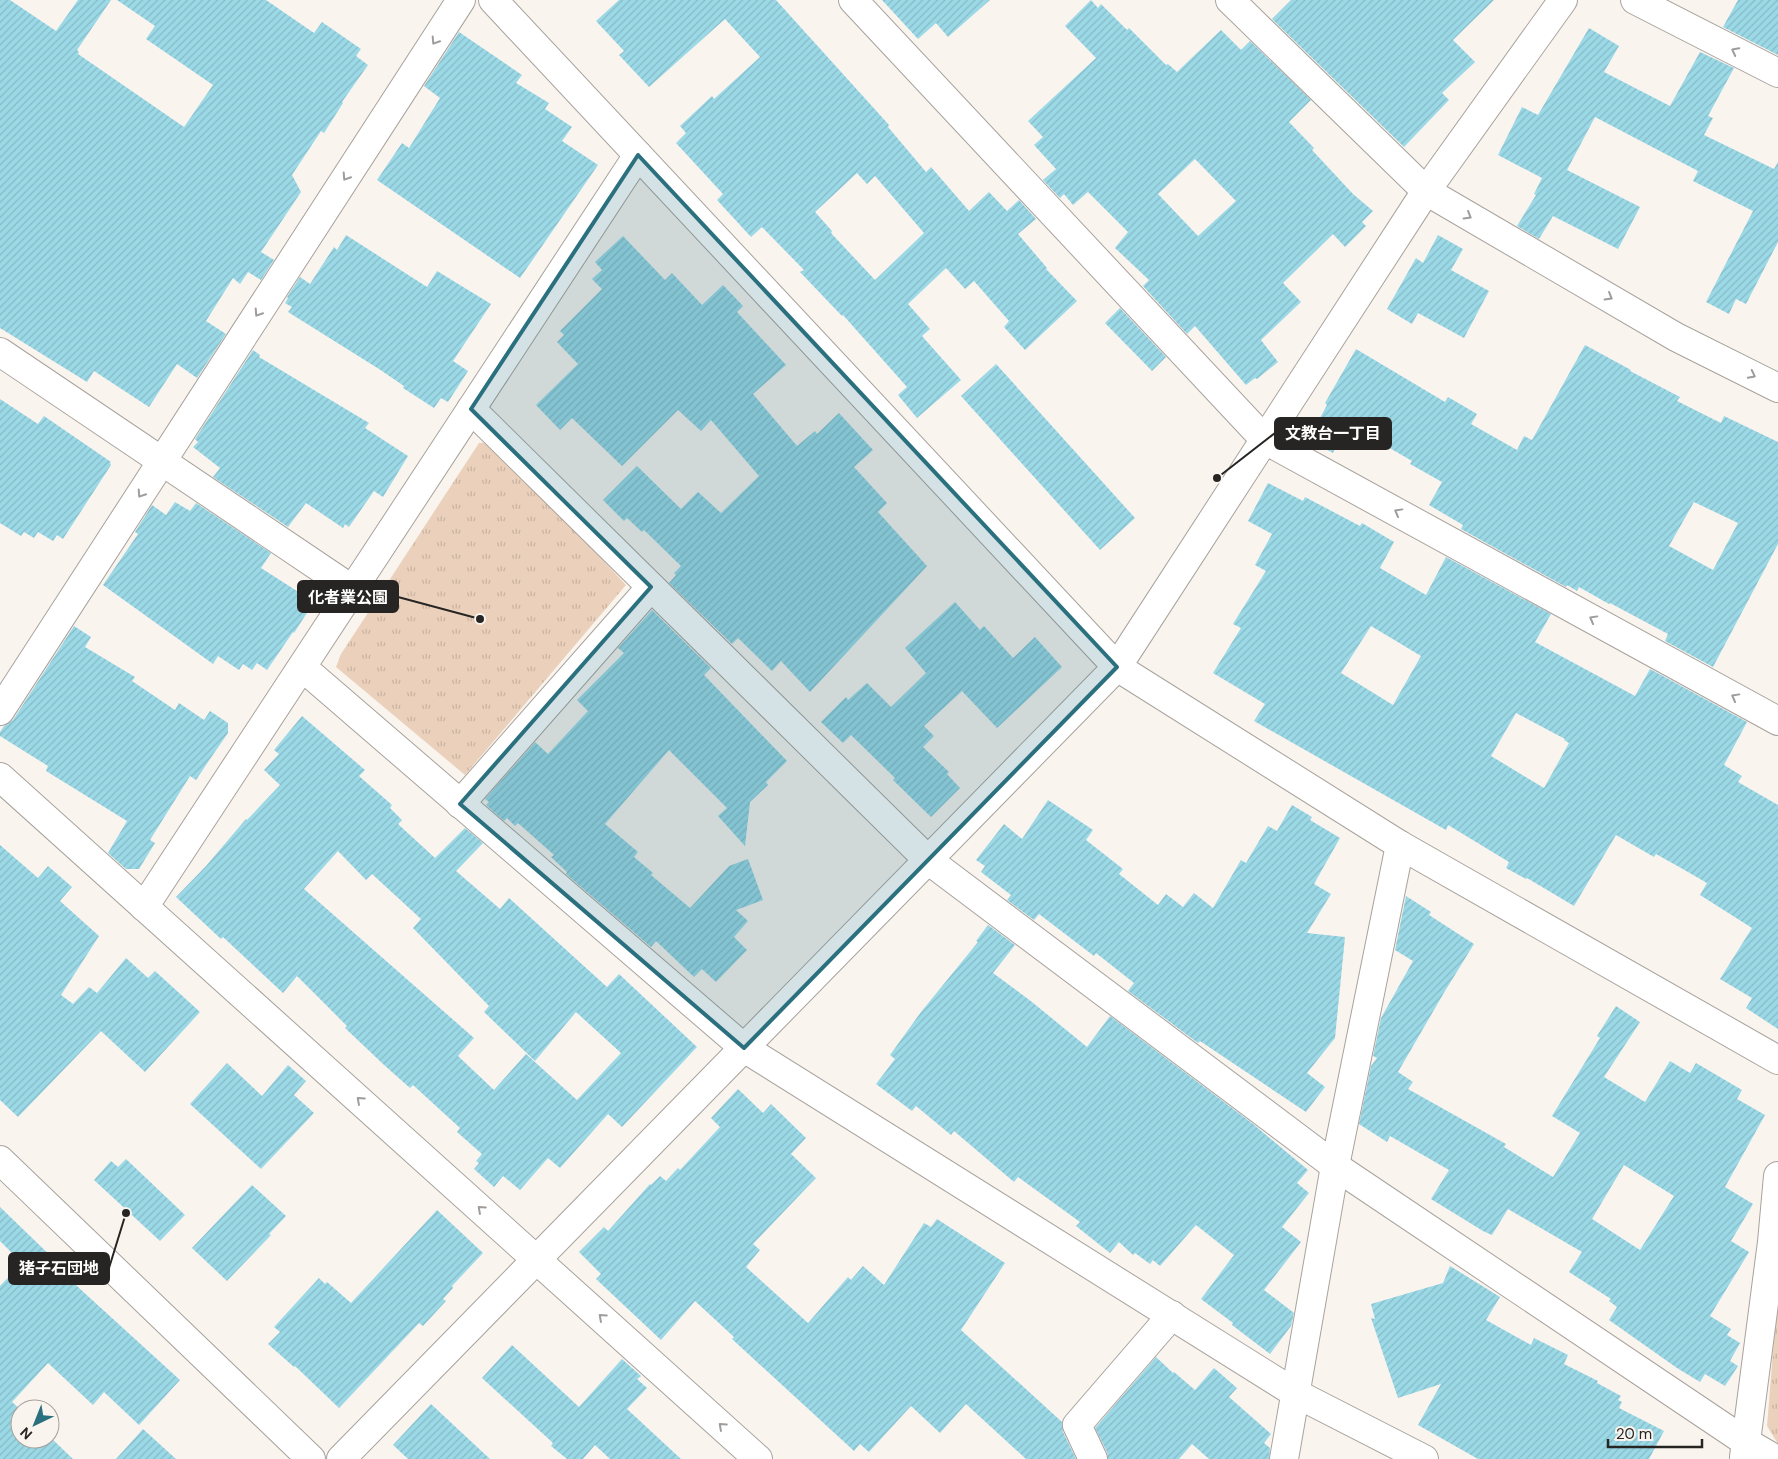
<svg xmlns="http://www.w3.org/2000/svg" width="1778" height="1459" viewBox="0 0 1778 1459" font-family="'DM Sans','Noto Sans JP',sans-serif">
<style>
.park{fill:url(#park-tufts)}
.building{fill:url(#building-hatch);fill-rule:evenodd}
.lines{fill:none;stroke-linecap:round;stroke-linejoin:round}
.minor-casing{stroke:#a8a29d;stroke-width:30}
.minor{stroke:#fff;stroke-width:28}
.oneway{stroke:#9e9d9c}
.marked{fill:#2a707e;fill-opacity:0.2;stroke:#2a707e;stroke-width:4;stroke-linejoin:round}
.leader{fill:none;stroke:#272523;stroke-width:2}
.callout-dot{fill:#272523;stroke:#faf4ef;stroke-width:2}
.callout{fill:#272523;stroke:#272523;stroke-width:2}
.callout-label{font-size:16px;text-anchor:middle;font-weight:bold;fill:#fff}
</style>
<defs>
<pattern id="park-tufts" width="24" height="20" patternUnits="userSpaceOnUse" patternTransform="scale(1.25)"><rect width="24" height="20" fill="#ebd1bb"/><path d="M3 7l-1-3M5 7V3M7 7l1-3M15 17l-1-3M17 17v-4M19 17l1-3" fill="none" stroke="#cab3a0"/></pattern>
<pattern id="building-hatch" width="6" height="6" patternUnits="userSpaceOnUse" patternTransform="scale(1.25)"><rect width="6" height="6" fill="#9bd9e7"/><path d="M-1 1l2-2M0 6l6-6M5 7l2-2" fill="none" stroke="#86bac6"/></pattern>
</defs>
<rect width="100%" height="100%" fill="#faf4ef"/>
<!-- park -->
<g class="park">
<polygon points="493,442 626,585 465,775 336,667 341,654 479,443"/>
<polygon points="1778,1290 1778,1444 1767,1426"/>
</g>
<!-- building -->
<g class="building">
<polygon points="0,0 10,0 56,31 78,0 111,0 77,50 79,52 78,54 184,127 213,85 146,39 155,26 117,0 266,0 314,33 322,22 361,49 356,56 368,65 342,102 343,103 324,133 321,131 292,175 301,192 261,252 274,260 261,280 248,272 240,284 233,278 206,321 226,334 197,378 177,364 149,407 94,371 87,382 0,328"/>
<path d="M619,0h157l113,125 -1,2 38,45 5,-5 38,44 20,-19 18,19 12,-11 17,19 -18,15 29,34 -1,1 31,32 -52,49 -21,-23 5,-6 -35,-40 -9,8 -19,-21 -38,36 22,25 -8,7 39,44 -44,38 -19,-23 9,-8 -64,-72 -1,1 -42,-44 4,-2 -42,-43 -11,10 -34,-37 6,-6 -47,-51 10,-10 -6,-7 32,-30 2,3 46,-42 -35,-38 -76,68 -30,-32 5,-4 -28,-30zM857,173l10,11 8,-8 49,57 -49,47 -44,-47 1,-2 -17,-19z"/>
<polygon points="882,0 990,0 948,37 936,23 918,39"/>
<path d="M1091,0l7,8 3,-4 26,26 2,-2 37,37 2,-1 9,8 44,-42 20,20 9,-9 61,59 -22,22 25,26 -2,2 41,44 20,17 -11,11 4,4 -21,21 -12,-13 -50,49 18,19 -40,38 17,22 -21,17 -2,-1 -9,7 -51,-59 -8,8 -44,-48 6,-6 -34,-32 13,-16 -40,-40 -15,13 -9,-11 -4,4 -17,-18 13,-11 -22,-24 9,-8 -15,-16 68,-63 -31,-32zM1195,159l41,42 -38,35 -40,-42z"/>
<polygon points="1291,0 1494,0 1453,40 1475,62 1442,93 1449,100 1404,147 1272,19"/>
<polygon points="1738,0 1778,0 1778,55 1723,27"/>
<polygon points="1589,28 1619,46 1604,72 1670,106 1700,52 1734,68 1708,116 1713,118 1704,135 1774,169 1778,162 1778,242 1746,304 1736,299 1729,314 1706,302 1753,211 1693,181 1698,171 1595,117 1567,170 1640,207 1618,249 1553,216 1539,239 1517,226 1536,195 1534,194 1542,178 1498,155 1522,107 1538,115"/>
<polygon points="459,32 522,75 516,83 549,103 545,109 572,127 562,141 598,165 520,278 377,180 402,143 409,148 440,98 424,86"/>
<polygon points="346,235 427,287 437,271 491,304 453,361 468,371 448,402 441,398 434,408 403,388 404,386 379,369 288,312 292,307 285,303 288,298 287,297 300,277 310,284 334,247 337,250"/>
<polygon points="1438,235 1463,249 1451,270 1489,291 1464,338 1418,313 1412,324 1387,309 1416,258 1423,263"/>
<polygon points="623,236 665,280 672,273 702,305 723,285 743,306 737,312 786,365 753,394 797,446 815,431 817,434 839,413 873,450 854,467 887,503 878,512 927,566 810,692 781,661 772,671 738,638 732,644 669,583 676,575 674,573 681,566 644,530 642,532 627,518 624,521 603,500 637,466 681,509 698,492 721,513 759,476 711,420 701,431 678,410 622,466 572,418 560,430 536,405 578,364 557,342 564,335 560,331 602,289 592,279 602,270 595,262"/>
<polygon points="1120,308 1166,357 1152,371 1105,323"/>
<path d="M1585,345l46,25 -1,1 50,26 -3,4 44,22 3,-7 54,26v102l-65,123 -48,-26 3,-7 -58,-31 -1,1 -30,-17 -2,4 -10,-6 -1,2 -105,-58 2,-4 -34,-20 13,-23 -32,-18 2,-3 -48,-28 -16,14 -12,-1 -3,7 -25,-13 19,-35 -2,-2 31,-54 89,53 3,-5 29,17 -6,10 46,26 7,-14 8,4zM1694,502l44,21 -25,47 -44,-24z"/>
<polygon points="253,350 260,355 259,357 369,423 365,428 408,456 383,497 374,491 349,527 345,524 343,528 306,503 288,527 213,477 220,468 193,447 198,442 195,439"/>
<polygon points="996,364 1135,518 1100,550 961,396"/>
<polygon points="0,399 38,424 44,416 111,462 110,463 111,465 63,539 57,535 53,541 38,532 34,538 24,532 21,536 0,523"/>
<path d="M1268,483l35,18 2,-4 55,29 2,-3 32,19 -14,26 46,27 20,-38 105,57 -16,28 100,54 15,-27 97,53 -23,43 18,11 -4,6 40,23v224l-32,-21 6,-10 -32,-19 32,-51 -52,-33 7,-12 -26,-15 -25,-14 -2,3 -38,-22 -42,71 -47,-28 -1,1 -20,-11 3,-6 -61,-37 -2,5 -192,-109 11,-17 -52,-31 28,-45 -8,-4 33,-53 -11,-6 17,-31 -24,-13zM1371,626l50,30 -28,49 -52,-32zM1516,713l49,26 -1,1 5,3 -25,45 -53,-32z"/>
<polygon points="175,502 190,511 196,503 271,553 261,568 314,602 294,633 293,632 267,670 257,663 252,670 243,664 239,670 218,656 213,664 103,585 138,534 135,532 152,505 166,515"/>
<polygon points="955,602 980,630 984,626 1013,658 1035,637 1062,667 997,728 962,691 924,726 934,736 923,747 949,772 947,774 960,788 931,817 893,780 895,778 851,735 843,743 821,722 846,697 848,700 867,683 891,707 926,673 905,648"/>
<polygon points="652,610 711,668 704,675 787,761 766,782 768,785 750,802 745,846 718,816 727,808 669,750 605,824 638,852 634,857 653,873 651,875 690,908 729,866 748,859 763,900 736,910 748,921 734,937 747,950 716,982 702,969 694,977 656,941 651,947 566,874 567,872 551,857 554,855 518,823 515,826 507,818 504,821 486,805 489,802 485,799 535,742 548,754 588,711 577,700 624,653 618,648"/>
<polygon points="74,626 91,637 85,647 135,677 132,681 175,710 179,703 204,720 210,711 228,723 228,733 210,759 196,780 190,776 150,840 155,843 139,869 126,869 108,853 127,821 46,771 48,766 0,736 0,732 4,726 13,720"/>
<path d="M302,716l63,54 -6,6 33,29 -2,3 12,12 -4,4 37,34 30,-30 18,15 -27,28 44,38 9,-11 98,89 12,-13 78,73 -75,80 -14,-13 -48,54 -12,-10 -28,32 -17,-14 -9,11 -20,-18 5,-6 -3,-2 6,-7 -25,-22 3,-4 -47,-43 -3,3 -27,-24 -38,-36 2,-2 -50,-50 -14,17 -60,-56 -2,2 -45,-42 30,-31 40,-47 1,1 33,-35 -16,-15 15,-16 -5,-4zM338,851l28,29 6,-6 49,45 -8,9 76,78 -5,6 51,49 41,-49 45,41 -44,47 -51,-46 -32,36 -36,-34 16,-18 -170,-149z"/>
<polygon points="1048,800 1093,830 1086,840 1123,869 1119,874 1158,905 1166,894 1183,907 1194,893 1213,908 1241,860 1246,863 1268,826 1277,831 1292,805 1312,817 1310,820 1340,838 1314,884 1331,894 1307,933 1345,937 1335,1038 1307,1073 1325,1087 1306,1112 1200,1041 1198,1043 1128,991 1134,983 1096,953 1094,956 1039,914 1034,920 1007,900 1011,895 981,872 985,866 976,860 1004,824 1022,839"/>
<polygon points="0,845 38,878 48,866 72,887 60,901 99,936 61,995 73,1004 89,987 97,993 126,958 148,978 155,971 200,1012 145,1072 101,1031 18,1117 0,1100"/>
<path d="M1406,896l25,16 -2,3 45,29 -29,47 -47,81 15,10 -5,7 98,55 -2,3 49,30 27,-44 -28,-17 48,-78 -3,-2 19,-30 24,16 -36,55 41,25 25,-41 20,12 6,-10 46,27 -5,9 28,16 -40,72 28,17 -22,37 18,11 -39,64 21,13 -4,6 13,8 -10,18 8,5 -13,20 -20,-12 -5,8 -23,-14 -68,-48 8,-13 -8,-6 2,-2 -42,-27 13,-20 -74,-43 -16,26 -9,-4 -52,-32 18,-29 -59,-34 -3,6 -28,-18 12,-58 6,-8 -4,-2 8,-38 32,-57 -18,-11zM1624,1165l50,31 -34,54 -48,-31z"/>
<polygon points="988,925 1015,945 993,973 1032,1002 1087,1047 1110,1016 1253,1124 1308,1170 1297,1183 1309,1193 1282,1227 1301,1242 1264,1290 1294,1313 1291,1326 1270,1354 1232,1325 1233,1323 1201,1299 1234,1255 1196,1225 1160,1266 1153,1260 1150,1264 1135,1253 1133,1255 1119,1242 1110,1253 1076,1226 1080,1222 1018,1177 1014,1182 954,1131 951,1135 916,1106 912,1111 876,1084 895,1059 890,1055 921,1012 978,942 976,941"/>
<polygon points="227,1063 262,1096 288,1065 306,1081 294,1095 314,1113 261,1169 190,1104"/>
<polygon points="738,1089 763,1113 771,1104 806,1138 791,1154 816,1178 753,1244 760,1250 746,1267 808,1323 848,1277 851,1280 863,1266 884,1285 924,1223 931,1227 937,1219 1005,1263 961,1330 1062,1422 1063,1432 1076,1459 1026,1459 966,1404 940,1433 911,1406 869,1452 860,1444 854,1451 732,1339 734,1337 695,1301 661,1340 596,1279 601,1274 579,1252 604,1227 608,1231 650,1184 651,1185 660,1176 666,1181 678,1168 680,1170 720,1127 711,1118"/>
<polygon points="126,1159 185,1215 160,1241 94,1180 111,1161 118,1167"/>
<polygon points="252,1185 286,1216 269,1234 271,1235 227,1281 192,1248"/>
<polygon points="0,1207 59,1264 56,1267 180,1380 139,1425 104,1392 93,1405 48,1363 12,1402 20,1409 20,1439 50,1439 50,1437 73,1459 0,1459 0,1286 22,1263 0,1241"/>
<polygon points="437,1210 483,1253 452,1286 453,1288 443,1299 446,1301 423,1326 419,1323 339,1408 295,1366 294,1367 268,1344 280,1332 274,1327 319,1278 325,1284 327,1282 351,1303"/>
<polygon points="1450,1266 1500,1297 1486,1320 1531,1345 1534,1338 1568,1355 1564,1364 1598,1381 1597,1383 1621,1396 1618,1400 1622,1402 1619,1408 1664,1431 1649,1459 1478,1459 1418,1425 1441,1384 1398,1398 1371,1318 1375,1319 1371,1304 1443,1283"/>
<polygon points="512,1345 579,1407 622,1359 641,1376 637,1379 647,1388 627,1409 681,1459 610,1459 595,1445 583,1459 567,1459 551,1446 553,1443 482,1378"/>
<polygon points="1156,1357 1173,1373 1174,1372 1195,1390 1214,1368 1237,1388 1229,1397 1271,1434 1264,1443 1270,1448 1269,1459 1209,1459 1192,1444 1179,1459 1108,1459 1107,1452 1095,1428"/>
<polygon points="431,1404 490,1459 408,1459 393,1445"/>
<polygon points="143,1429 176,1459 116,1459"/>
</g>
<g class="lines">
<defs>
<g id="minor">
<polyline points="493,0 1117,667 1400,845 1778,1060"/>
<polyline points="853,0 1265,440 1778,721"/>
<polyline points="1230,0 1426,191 1676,337 1778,388"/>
<polyline points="1635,0 1778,73"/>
<polyline points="0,352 353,590"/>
<polyline points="471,409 928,860 1335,1166 1746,1442 1775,1459"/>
<polyline points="302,667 744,1048 1295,1393 1424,1459"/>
<polyline points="0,711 461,0"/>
<polyline points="0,777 758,1459"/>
<polyline points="460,804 651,587"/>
<polyline points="144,907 638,155"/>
<polyline points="0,1160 311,1459"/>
<polyline points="1744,1457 1772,1242 1778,1176"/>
<polyline points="341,1459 1117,667 1426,191 1563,0"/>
<polyline points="1093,1459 1077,1425 1172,1315"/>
<polyline points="1284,1459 1335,1166 1400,845"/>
</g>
</defs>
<!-- minor casing -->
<use href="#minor" class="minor-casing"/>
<!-- minor -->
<use href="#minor" class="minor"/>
</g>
<!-- one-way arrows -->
<defs><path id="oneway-chevron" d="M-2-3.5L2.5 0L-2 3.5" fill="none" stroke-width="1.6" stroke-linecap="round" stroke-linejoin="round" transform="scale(1.25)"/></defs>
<g class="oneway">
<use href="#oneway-chevron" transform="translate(435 41) rotate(123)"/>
<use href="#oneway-chevron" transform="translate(1735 51) rotate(-153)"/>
<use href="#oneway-chevron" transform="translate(346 177) rotate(123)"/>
<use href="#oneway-chevron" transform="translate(1468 216) rotate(30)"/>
<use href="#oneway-chevron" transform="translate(1609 297) rotate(30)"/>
<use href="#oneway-chevron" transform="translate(258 313) rotate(123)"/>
<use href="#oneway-chevron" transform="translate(1752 375) rotate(27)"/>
<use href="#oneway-chevron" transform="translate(141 494) rotate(123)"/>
<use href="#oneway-chevron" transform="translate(1398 512) rotate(-151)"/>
<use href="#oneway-chevron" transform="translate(1593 619) rotate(-151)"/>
<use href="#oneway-chevron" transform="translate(1735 697) rotate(-151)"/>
<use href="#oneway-chevron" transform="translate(360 1100) rotate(-138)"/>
<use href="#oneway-chevron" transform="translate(481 1209) rotate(-138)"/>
<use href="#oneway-chevron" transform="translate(602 1317) rotate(-138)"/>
<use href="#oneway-chevron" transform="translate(722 1426) rotate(-138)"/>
</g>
<!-- marked area -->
<path class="marked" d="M638,155l479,512 -373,381 -284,-244 191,-217 -180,-178z"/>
<!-- callouts -->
<path class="leader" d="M1217 478L1275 433M480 619L398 597M126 1213L109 1268"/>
<g class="callout-dot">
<circle cx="1217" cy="478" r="5"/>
<circle cx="480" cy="619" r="5"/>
<circle cx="126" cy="1213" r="5"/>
</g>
<g class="callout">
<rect x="1275" y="418" width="116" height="31" rx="5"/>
<rect x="298" y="581" width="100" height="31" rx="5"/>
<rect x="9" y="1253" width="100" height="31" rx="5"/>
</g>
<g class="callout-label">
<text x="1333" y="439">文教台一丁目</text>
<text x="348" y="603">化者業公園</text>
<text x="59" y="1274">猪子石団地</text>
</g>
<!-- north arrow -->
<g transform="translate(35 1424) rotate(223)"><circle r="24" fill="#faf4ef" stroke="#a6a19d"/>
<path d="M0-4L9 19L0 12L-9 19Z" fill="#2a707e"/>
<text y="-8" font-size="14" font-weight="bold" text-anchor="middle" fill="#272523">N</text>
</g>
<!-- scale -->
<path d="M1608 1439v8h94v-8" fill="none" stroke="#272523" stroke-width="2.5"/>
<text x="1616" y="1439" font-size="15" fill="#272523" stroke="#faf4ef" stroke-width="4" paint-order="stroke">20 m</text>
</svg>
